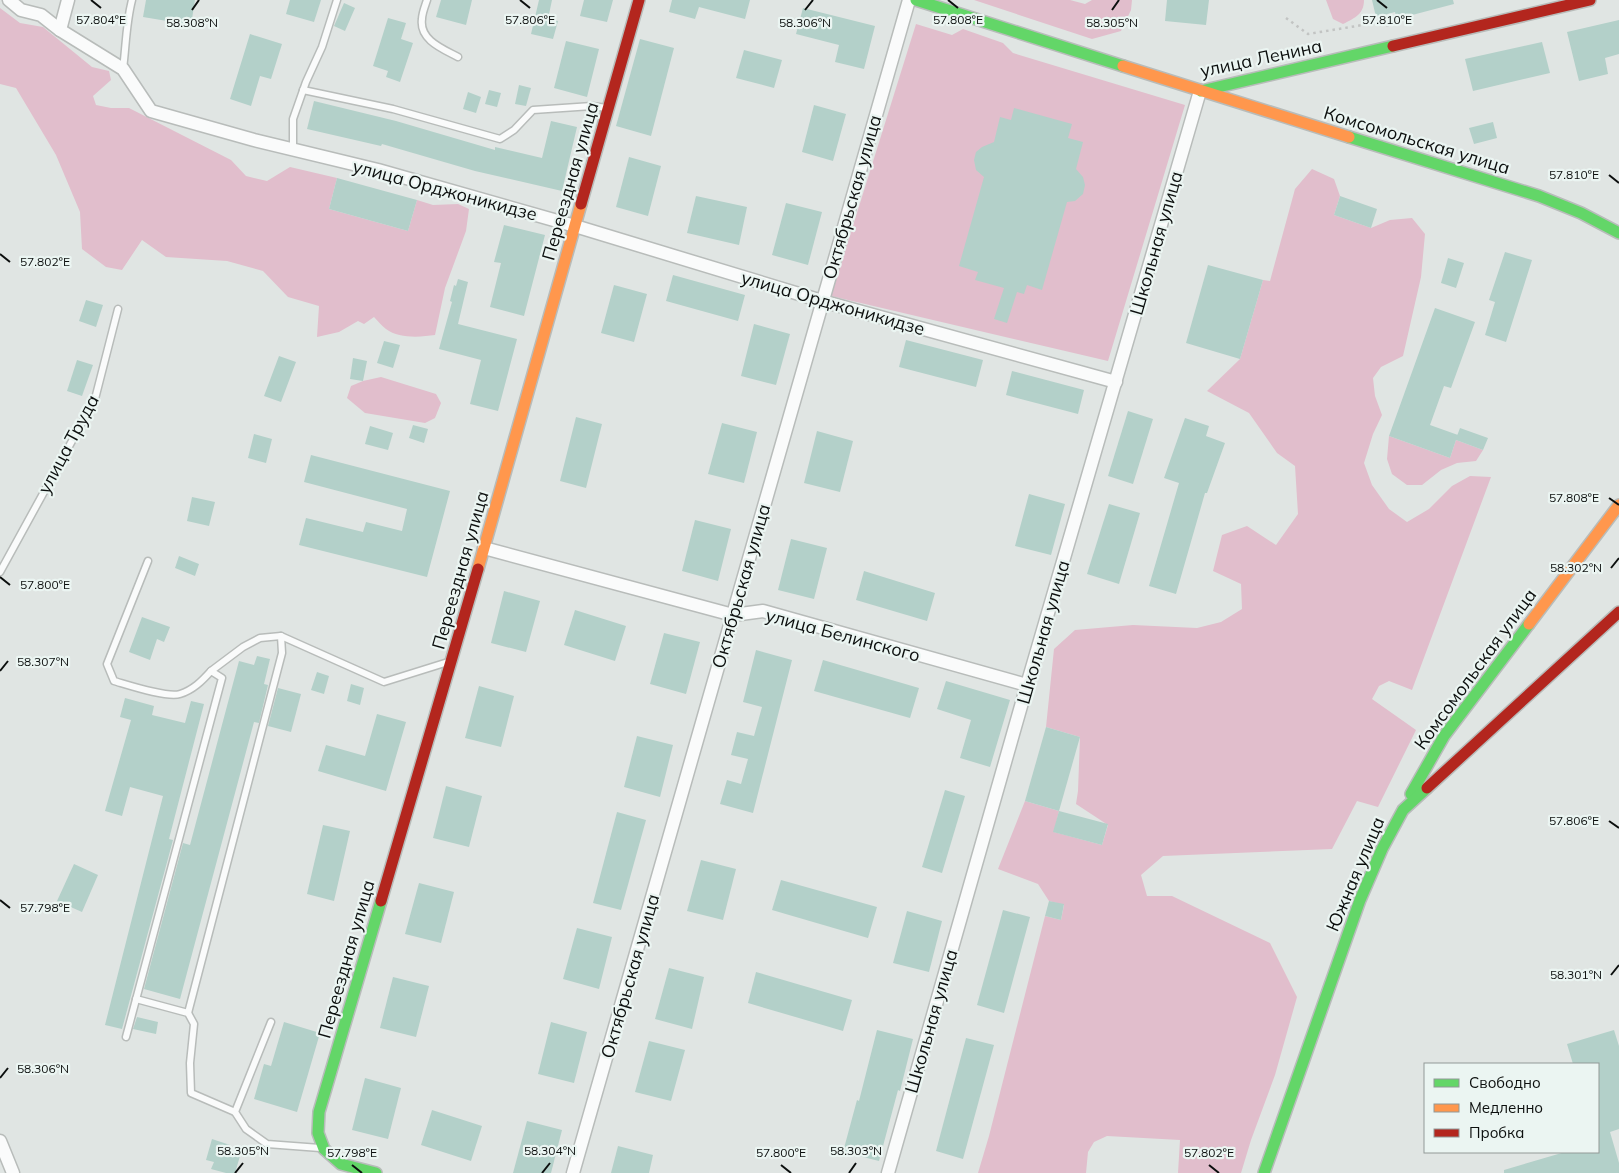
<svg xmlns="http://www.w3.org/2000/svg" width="1619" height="1173" viewBox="0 0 1619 1173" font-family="Mulish,sans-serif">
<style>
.green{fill:#e1becc}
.building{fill:#b3d0c9}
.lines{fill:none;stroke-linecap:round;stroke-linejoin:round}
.lane-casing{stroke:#b8bcba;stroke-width:9}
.street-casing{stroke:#b8bcba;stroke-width:15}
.fast-casing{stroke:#b8bcba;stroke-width:14}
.slow-casing{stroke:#b8bcba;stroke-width:14}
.jam-casing{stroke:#b8bcba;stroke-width:14}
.path{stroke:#c2c4c3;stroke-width:2.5;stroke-dasharray:2.5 4;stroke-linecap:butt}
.lane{stroke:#fafbfb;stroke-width:6}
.street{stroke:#fafbfb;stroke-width:12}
.fast{stroke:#63d668;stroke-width:11}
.slow{stroke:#ff974d;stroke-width:11}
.jam{stroke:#b3261e;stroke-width:11}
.ticks{fill:none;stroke:#0c0f0e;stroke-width:2}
.labels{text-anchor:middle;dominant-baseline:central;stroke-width:4.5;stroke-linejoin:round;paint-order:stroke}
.street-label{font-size:18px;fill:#0c0f0e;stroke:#ebf5f2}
.ticks-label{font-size:12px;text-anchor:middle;fill:#0c0f0e;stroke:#ebf5f2;stroke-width:4.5;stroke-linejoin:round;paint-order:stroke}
</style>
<rect width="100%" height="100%" fill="#e0e5e3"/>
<!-- green -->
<g class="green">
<polygon points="974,0 1070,0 1085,4 1092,0 1132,0 1131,10 1121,31 1092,39"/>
<path d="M1326,0h38c0,14 -9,18 -21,24l-10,-5z"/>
<path d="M0,8l20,15 23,4 49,40 17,4 2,9 -18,16 3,9 15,3h18l102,52 15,16 21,5 23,-14 47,11 -8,31 79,22 9,-31 16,5 25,-1 11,5 -3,22 -21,57 -10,47c-14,2 -36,4 -49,-6 -4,-3 -8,-8 -12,-12l-10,7 -6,-3 -19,11 -22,5 2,-31 -31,-9 -25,-26 -36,-10 -61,-4 -24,-17 -20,30 -16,-3 -24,-18 -2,-37 -24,-57 -40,-67 -16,-4z"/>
<polygon points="916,24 952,35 963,29 1003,43 1013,53 1185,105 1108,361 831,296"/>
<polygon points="1312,169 1334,179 1340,196 1334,215 1371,228 1390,220 1412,218 1425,234 1421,277 1403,356 1381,367 1373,378 1375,396 1382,415 1373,434 1364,463 1372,485 1389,509 1407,522 1429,509 1452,486 1470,476 1491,477 1412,690 1389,681 1379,686 1372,699 1416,730 1378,807 1357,801 1332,849 1163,856 1141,875 1147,896 1172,896 1270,943 1297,997 1275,1075 1251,1140 1241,1173 1178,1173 1180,1140 1107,1136 1094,1142 1088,1152 1086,1173 978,1173 989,1136 1045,916 1061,920 1064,905 1049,901 1038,884 998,869 1025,801 1059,811 1054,832 1102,845 1108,825 1076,804 1078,791 1080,737 1046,727 1054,649 1075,630 1133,625 1197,628 1221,622 1242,609 1241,584 1213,571 1222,535 1247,526 1276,545 1298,514 1295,466 1277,453 1249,413 1207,391 1240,359 1263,280 1270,281 1295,189"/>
<polygon points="381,377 436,394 441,403 435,418 425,423 365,413 347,398 351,386 363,381"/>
<polygon points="1389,436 1450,458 1456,440 1483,450 1476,461 1457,463 1441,470 1422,485 1407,485 1392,474 1387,459"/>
</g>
<!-- building -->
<g class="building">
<polygon points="146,0 195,0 191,25 143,17"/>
<polygon points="290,0 321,0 314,22 286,14"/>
<polygon points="441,0 472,0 466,25 436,17"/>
<polygon points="539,0 552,0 548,19 558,21 553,39 531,34"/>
<polygon points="584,0 613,0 607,22 580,16"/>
<polygon points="672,0 750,0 745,19 699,7 695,19 669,12"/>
<polygon points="1167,0 1209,0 1206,25 1165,21"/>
<polygon points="1372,0 1453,0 1454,4 1397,19 1395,12 1376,17"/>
<polygon points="344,3 355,8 345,31 334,26"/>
<polygon points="803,8 875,26 864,69 835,62 839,45 796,34"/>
<polygon points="388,18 406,23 401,39 413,43 400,82 386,77 388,71 373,66"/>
<polygon points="1619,20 1619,54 1605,58 1608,74 1579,81 1567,32"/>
<polygon points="250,34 282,44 271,79 260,76 251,106 230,99"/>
<polygon points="640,39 674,48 651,136 616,126"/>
<polygon points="566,41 599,49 587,97 554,88"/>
<polygon points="1542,42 1550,73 1473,91 1465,59"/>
<polygon points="744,50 782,60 774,88 736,78"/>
<polygon points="519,85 531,88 526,106 515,104"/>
<polygon points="489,90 501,93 497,107 485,104"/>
<polygon points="468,92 481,97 476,113 463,109"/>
<polygon points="314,101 396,121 495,150 495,147 542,158 551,121 577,127 562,191 475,171 382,144 381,146 307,129"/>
<polygon points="814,105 846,114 833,161 802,152"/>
<polygon points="1014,108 1072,124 1068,138 1083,142 1076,169 1083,177 1085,185 1083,194 1075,201 1067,202 1042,290 1027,285 1024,294 1017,292 1007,323 994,319 1004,288 975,280 978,272 959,266 984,177 976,170 974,160 976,152 982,147 994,142 1000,117 1011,120"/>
<polygon points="1493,122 1497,138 1474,144 1469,128"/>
<polygon points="629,157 661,166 648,216 616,207"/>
<polygon points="337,178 417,200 408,231 329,209"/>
<polygon points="696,196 747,207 739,245 687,233"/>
<polygon points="1340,196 1377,209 1371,228 1334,215"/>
<polygon points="786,203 822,212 808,265 772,255"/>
<polygon points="504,225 545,235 524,316 490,307 501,263 494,262"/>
<polygon points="1505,252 1532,260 1506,342 1485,335 1495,302 1489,300"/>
<polygon points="1448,258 1464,263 1456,288 1441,283"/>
<polygon points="1208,265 1263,280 1240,359 1186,343"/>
<polygon points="673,275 745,295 738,321 666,301"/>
<polygon points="458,279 468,282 458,324 517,339 498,411 470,404 481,360 439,349 452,302 450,301 454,285 456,286"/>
<polygon points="614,285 647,294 634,342 601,333"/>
<polygon points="86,300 103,305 96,327 79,321"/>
<polygon points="1435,308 1475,322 1451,388 1444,386 1430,425 1458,435 1457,436 1460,428 1488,438 1483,450 1456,440 1450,458 1389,436"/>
<polygon points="754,324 790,334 776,385 741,376"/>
<polygon points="906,340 983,360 976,387 899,367"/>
<polygon points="384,341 400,345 393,368 377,363"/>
<polygon points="279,356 296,362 281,402 264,396"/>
<polygon points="353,358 367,361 363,381 350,379"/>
<polygon points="77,360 93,365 82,396 67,391"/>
<polygon points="1012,371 1084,390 1078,414 1006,395"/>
<polygon points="1128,411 1153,419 1133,484 1108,476"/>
<polygon points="576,417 602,424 586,488 560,481"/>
<polygon points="1185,418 1209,426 1206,436 1225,443 1207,493 1205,493 1176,594 1149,586 1179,483 1164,478"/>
<polygon points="722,423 757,432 744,483 708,474"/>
<polygon points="413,425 428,429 424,443 409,438"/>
<polygon points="370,426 393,433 388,450 365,444"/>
<polygon points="817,431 853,441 840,492 804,483"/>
<polygon points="254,434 272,439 266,463 248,458"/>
<polygon points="311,455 450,491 427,577 299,545 306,518 363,532 366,522 402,531 407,509 304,482"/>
<polygon points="1029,494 1065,504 1051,555 1015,546"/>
<polygon points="192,497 215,502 209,526 187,521"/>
<polygon points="1109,504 1140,513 1119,584 1087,574"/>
<polygon points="695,520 731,529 718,581 682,571"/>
<polygon points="791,539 827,548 814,599 778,590"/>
<polygon points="179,556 199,564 195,576 175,568"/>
<polygon points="864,571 935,593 927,621 856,600"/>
<polygon points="504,591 540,601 526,652 491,643"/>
<polygon points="575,610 626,626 615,661 564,645"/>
<polygon points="142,617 170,627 164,642 157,639 150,660 129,652"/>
<polygon points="664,633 700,642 686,694 650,684"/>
<polygon points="756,650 792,660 753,813 720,804 727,780 741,784 748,759 731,755 737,732 754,736 762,707 743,702"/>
<polygon points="257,656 270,659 264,684 268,685 259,723 254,722 180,999 144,989 183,843 190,845 239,661 254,665"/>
<polygon points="823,660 919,688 910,718 814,691"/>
<polygon points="317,672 329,676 324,694 311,690"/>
<polygon points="946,681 1010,700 990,767 960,758 971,720 937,709"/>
<polygon points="351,684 364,688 360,705 347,701"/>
<polygon points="479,686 514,696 501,747 465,738"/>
<polygon points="278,688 301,694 291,732 268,726"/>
<polygon points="125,698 154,706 152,715 185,723 191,701 204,704 169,839 173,840 122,1029 105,1025 163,796 130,787 122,816 105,811 131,720 120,717"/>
<polygon points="377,714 406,722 386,791 318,771 326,745 365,756"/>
<polygon points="1046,727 1080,737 1059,811 1025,801"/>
<polygon points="637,736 673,745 660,797 624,787"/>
<polygon points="446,786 482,796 469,847 433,838"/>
<polygon points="945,790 965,796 942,873 922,867"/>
<polygon points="1059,811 1108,824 1102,845 1053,832"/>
<polygon points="617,812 646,820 621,910 593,903"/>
<polygon points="323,825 350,831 334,901 307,894"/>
<polygon points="701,860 736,869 723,920 687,911"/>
<polygon points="74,864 98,875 82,912 57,901"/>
<polygon points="781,880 877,907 868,938 772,910"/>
<polygon points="419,883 454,892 441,943 405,934"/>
<polygon points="1049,901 1064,904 1061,920 1045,916"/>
<polygon points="1003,910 1030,917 1004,1013 977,1005"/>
<polygon points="907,911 942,921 929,972 893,963"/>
<polygon points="577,928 612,937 599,989 563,979"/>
<polygon points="669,968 704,977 692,1029 655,1019"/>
<polygon points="756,972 852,1000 843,1031 748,1003"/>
<polygon points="393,977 429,986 416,1037 380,1028"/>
<polygon points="137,1017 158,1022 156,1034 133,1029"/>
<polygon points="284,1022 320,1033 297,1112 254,1099 264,1064 271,1066"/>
<polygon points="551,1022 587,1032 574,1083 538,1074"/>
<polygon points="877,1030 913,1039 900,1091 898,1090 879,1161 843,1152 857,1100 859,1101"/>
<polygon points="1614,1030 1619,1046 1619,1129 1610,1132 1619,1163 1619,1173 1504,1173 1504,1170 1565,1152 1598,1152 1598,1064 1573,1064 1567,1044"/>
<polygon points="966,1038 994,1045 963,1159 936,1151"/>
<polygon points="649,1041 685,1050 671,1101 635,1092"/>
<polygon points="365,1078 401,1088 388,1139 352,1130"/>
<polygon points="432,1110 482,1126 471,1161 421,1145"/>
<polygon points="527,1121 562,1130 551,1173 513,1173"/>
<polygon points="212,1139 230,1145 228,1152 240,1156 235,1173 226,1173 211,1169 214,1162 206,1160"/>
<polygon points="618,1146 653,1155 649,1173 611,1173"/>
</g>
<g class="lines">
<defs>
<g id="lane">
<path d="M427,0c-2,6 -5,13 -5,19 -3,21 21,30 36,38"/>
<path d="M123,69c3,-23 3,-46 9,-69"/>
<polyline points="303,90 393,109 500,139 514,130 533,110 592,106 607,108"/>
<polyline points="293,150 293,119 306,82 322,47 337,0"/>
<polyline points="0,572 95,399 118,309"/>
<polyline points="211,671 243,647 260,638 281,636 384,682 448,662"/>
<polyline points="136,999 188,1013 194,1024 190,1063 191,1093 235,1112"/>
<polyline points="188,1013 282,653 281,636"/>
<polyline points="271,1022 235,1112 246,1129 267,1144 320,1148"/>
<path d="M126,1037l96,-359 -11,-7c-9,10 -18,19 -31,23 -13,4 -52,-9 -66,-13l-7,-17 41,-103"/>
</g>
<g id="street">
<polyline points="9,0 21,10 41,15 60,30 123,69 151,111 254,140 378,170 575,226 822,301 1116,382"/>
<polyline points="60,30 68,0"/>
<polyline points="484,548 733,615 763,611 1027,685"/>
<polyline points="0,1141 13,1173"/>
<polyline points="573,1173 909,0"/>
<polyline points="888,1173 1027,685 1200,91"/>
</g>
<g id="fast">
<polyline points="916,0 1123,66"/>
<polyline points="1201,91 1393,46"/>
<polyline points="1349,137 1539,196 1581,213 1619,233"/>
<polyline points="1411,794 1444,736 1529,624"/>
<polyline points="376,1173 341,1164 324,1149 318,1133 319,1112 381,901"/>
<polyline points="1264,1173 1360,900 1382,849 1403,810 1427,788"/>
</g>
<g id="slow">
<polyline points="1123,66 1349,137"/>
<polyline points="478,569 581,204"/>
<polyline points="1529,624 1619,505"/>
</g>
<g id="jam">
<polyline points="1393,46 1590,0"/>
<polyline points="581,204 639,0"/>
<polyline points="1427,788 1619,612"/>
<polyline points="381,901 478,569"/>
</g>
</defs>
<!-- lane casing -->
<use href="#lane" class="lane-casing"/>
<!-- street casing -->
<use href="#street" class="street-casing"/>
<!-- fast casing -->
<use href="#fast" class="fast-casing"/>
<!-- slow casing -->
<use href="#slow" class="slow-casing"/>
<!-- jam casing -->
<use href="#jam" class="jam-casing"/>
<!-- path -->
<polyline class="path" points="1286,18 1308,34 1387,21 1388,29"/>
<!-- lane -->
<use href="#lane" class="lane"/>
<!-- street -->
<use href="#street" class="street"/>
<!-- fast -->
<use href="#fast" class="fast"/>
<!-- slow -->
<use href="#slow" class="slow"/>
<!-- jam -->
<use href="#jam" class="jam"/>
</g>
<!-- ticks -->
<path class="ticks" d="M91,0l10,8M520,0l10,8M948,0l10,8M1377,0l10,8M192,10l7,-10M805,10l8,-10M1112,10l7,-10M1609,175l10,8M0,254l10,8M1609,498l10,7M1611,568l8,-10M0,577l10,8M0,671l8,-10M1609,821l10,7M0,900l10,8M1611,975l8,-10M0,1078l8,-10M352,1165l10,8M781,1165l10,8M1209,1165l10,8M235,1173l8,-10M542,1173l8,-10M849,1173l7,-10"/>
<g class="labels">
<!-- street labels -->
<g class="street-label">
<text transform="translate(1261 58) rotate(-12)">улица Ленина</text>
<text transform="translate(1417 140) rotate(17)">Комсомольская улица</text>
<text transform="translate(570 181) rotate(-74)">Переездная улица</text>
<text transform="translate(445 190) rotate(15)">улица Орджоникидзе</text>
<text transform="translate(852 197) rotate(-74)">Октябрьская улица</text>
<text transform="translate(1156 243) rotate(-74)">Школьная улица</text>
<text transform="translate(833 303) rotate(16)">улица Орджоникидзе</text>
<text transform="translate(68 444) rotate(-62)">улица Труда</text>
<text transform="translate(460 570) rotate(-74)">Переездная улица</text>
<text transform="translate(741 586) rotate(-74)">Октябрьская улица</text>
<text transform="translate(1043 632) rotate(-74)">Школьная улица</text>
<text transform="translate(843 635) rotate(15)">улица Белинского</text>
<text transform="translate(1475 669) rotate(-54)">Комсомольская улица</text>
<text transform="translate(1355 874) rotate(-67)">Южная улица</text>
<text transform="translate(346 959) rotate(-74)">Переездная улица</text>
<text transform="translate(630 976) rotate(-74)">Октябрьская улица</text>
<text transform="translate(931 1021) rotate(-74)">Школьная улица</text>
</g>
</g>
<g class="ticks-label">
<text x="101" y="24">57.804°E</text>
<text x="530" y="24">57.806°E</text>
<text x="958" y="24">57.808°E</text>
<text x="1387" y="24">57.810°E</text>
<text x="192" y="27">58.308°N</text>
<text x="805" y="27">58.306°N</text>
<text x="1112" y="27">58.305°N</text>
<text x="1574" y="179">57.810°E</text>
<text x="45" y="266">57.802°E</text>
<text x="1574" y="502">57.808°E</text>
<text x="1576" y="572">58.302°N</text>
<text x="45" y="589">57.800°E</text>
<text x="43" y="666">58.307°N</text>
<text x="1574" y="825">57.806°E</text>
<text x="45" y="912">57.798°E</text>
<text x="1576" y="979">58.301°N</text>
<text x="43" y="1073">58.306°N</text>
<text x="243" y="1155">58.305°N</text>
<text x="550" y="1155">58.304°N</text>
<text x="856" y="1155">58.303°N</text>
<text x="352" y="1157">57.798°E</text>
<text x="781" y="1157">57.800°E</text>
<text x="1209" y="1157">57.802°E</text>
</g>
<!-- legend -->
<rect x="1424" y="1063" width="175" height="90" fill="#ebf5f2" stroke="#929997"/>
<rect x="1434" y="1079" width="25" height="8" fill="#63d668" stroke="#929997"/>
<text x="1469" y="1088" font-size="15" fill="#0c0f0e">Свободно</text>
<rect x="1434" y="1104" width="25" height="8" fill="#ff974d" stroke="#929997"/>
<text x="1469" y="1113" font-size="15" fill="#0c0f0e">Медленно</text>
<rect x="1434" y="1129" width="25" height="8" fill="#b3261e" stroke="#929997"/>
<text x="1469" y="1138" font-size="15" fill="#0c0f0e">Пробка</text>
</svg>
